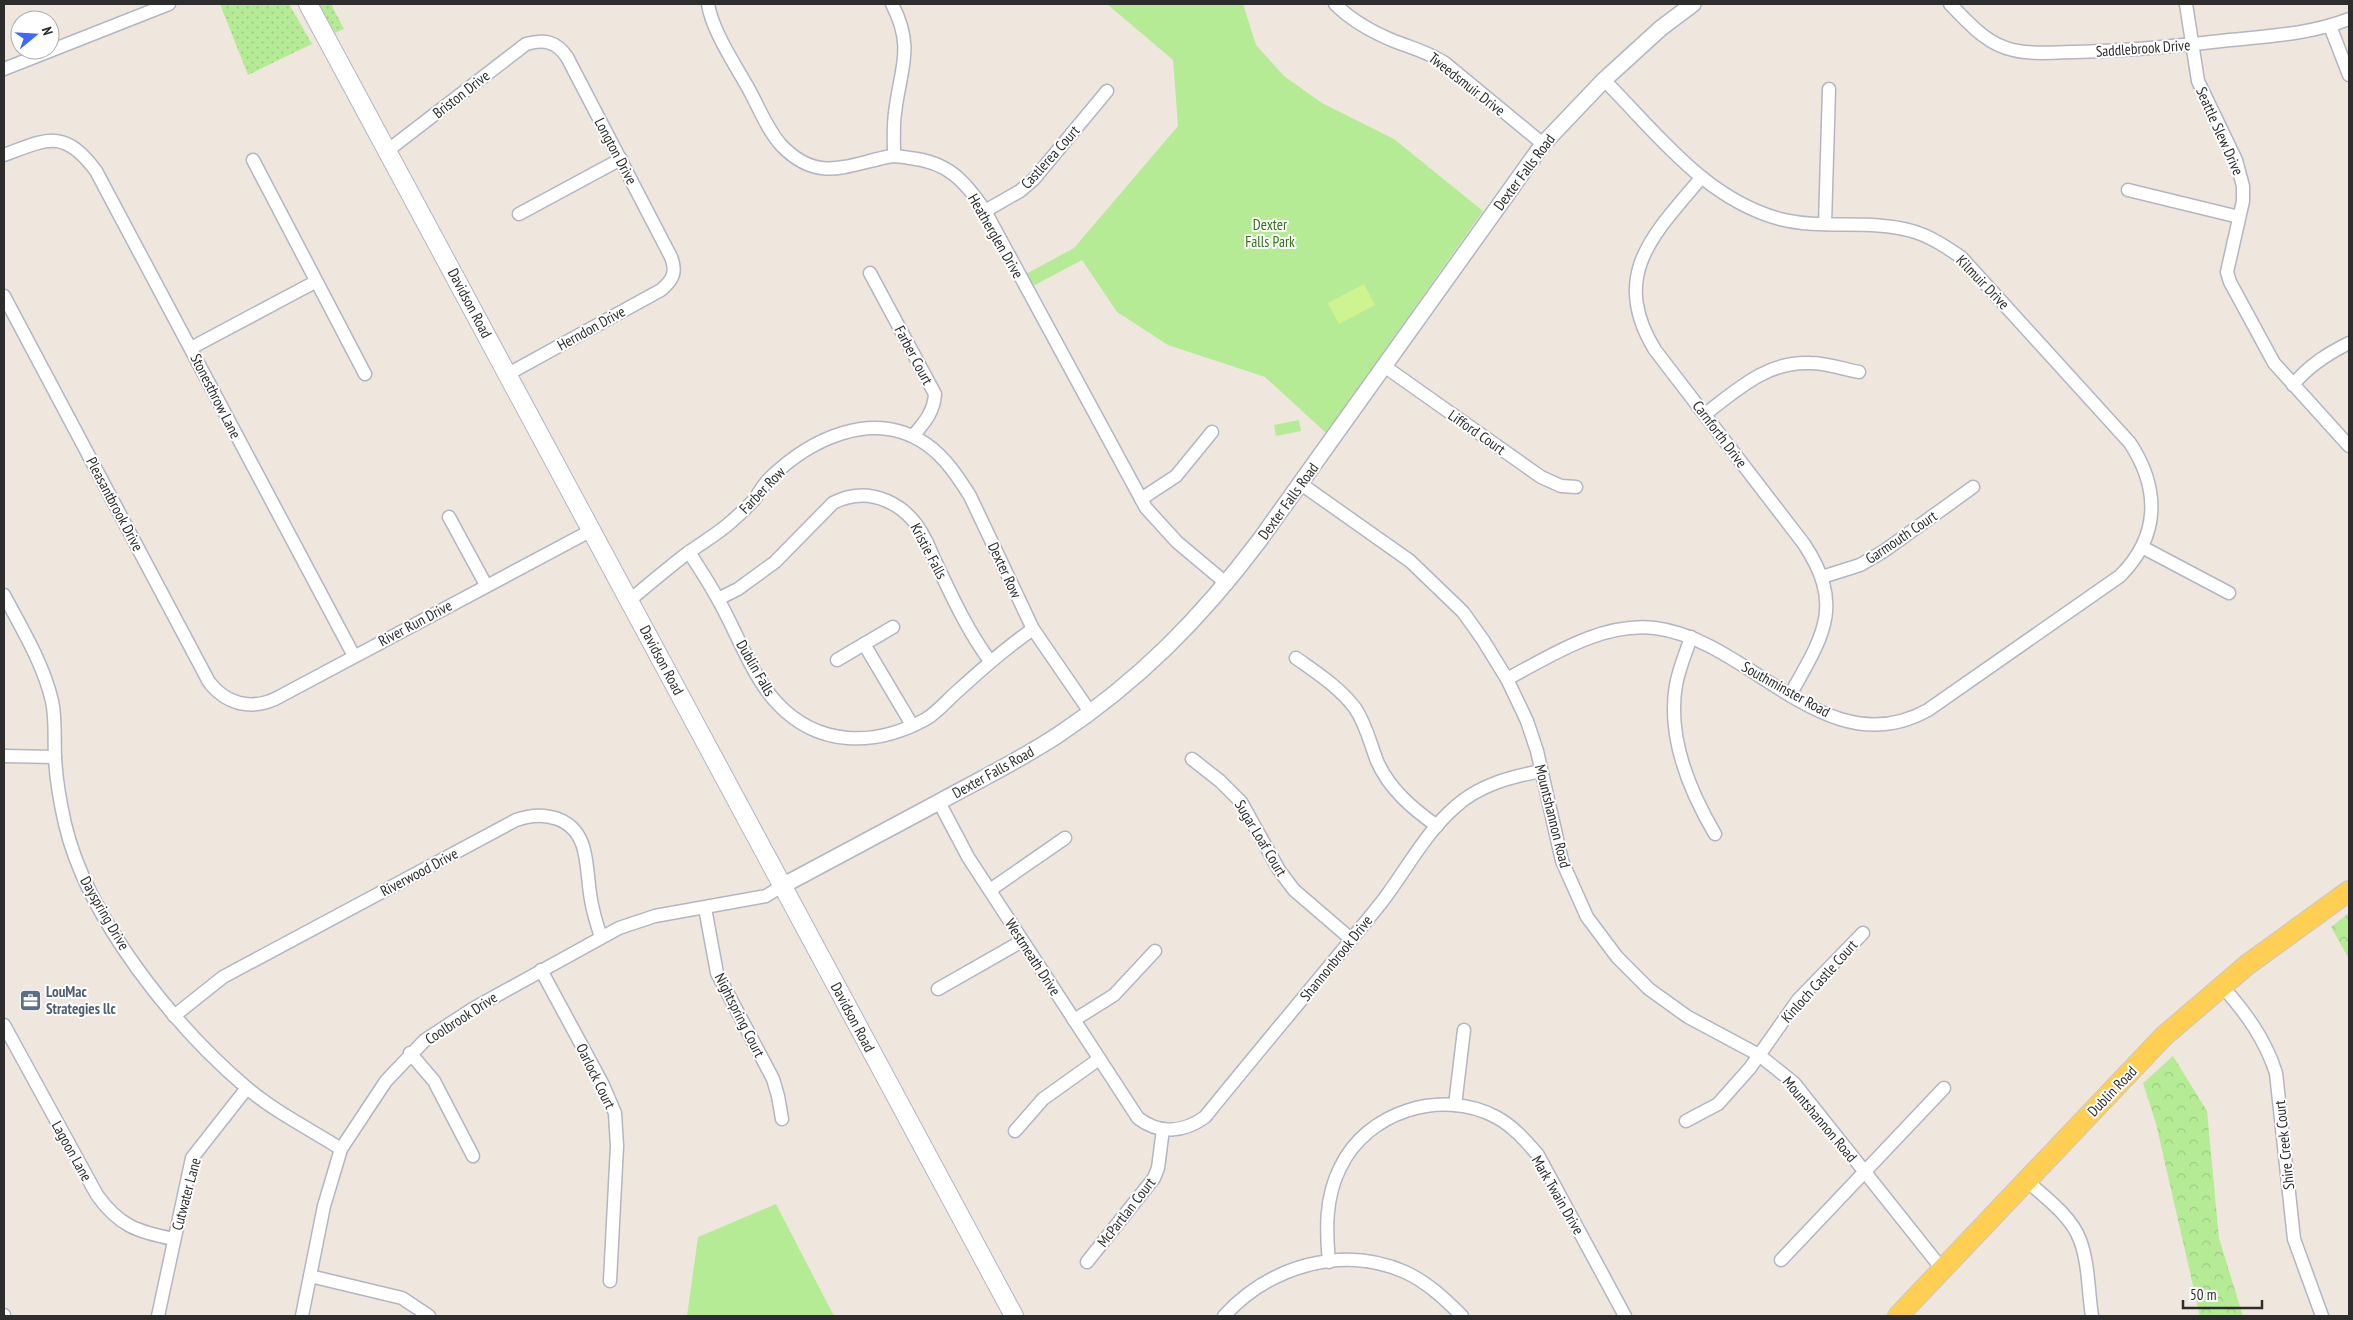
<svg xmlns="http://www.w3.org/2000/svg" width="2353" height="1320" viewBox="0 0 2353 1320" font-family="'PT Sans Narrow',sans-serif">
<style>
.grass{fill:url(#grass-dots)}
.forest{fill:url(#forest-crowns)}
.park{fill:#b6eb96}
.pitch{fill:#cef391}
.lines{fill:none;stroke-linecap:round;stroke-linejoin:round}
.minor-casing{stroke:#b2b6c2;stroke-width:15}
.tertiary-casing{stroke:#b2b6c2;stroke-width:18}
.secondary-casing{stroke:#b2b6c2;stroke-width:20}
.primary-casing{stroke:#c8c8c8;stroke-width:22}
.minor{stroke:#fff;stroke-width:12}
.tertiary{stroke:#fff;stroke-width:15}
.secondary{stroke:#fff;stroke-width:18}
.primary{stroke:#ffcf54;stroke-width:20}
.labels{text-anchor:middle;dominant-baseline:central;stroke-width:4;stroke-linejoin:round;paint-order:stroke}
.street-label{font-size:15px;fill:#2d2d2d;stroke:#fff}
.park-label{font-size:15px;fill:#2b7313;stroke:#fff}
.service-label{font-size:15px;font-weight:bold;fill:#4e5e75;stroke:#fff;text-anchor:start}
</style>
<defs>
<pattern id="grass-dots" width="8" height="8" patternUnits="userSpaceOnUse" patternTransform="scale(1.25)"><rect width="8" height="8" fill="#b6eb96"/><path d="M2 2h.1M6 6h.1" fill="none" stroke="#9dca82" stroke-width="1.8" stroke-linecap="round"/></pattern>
<pattern id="forest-crowns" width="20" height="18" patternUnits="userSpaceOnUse" patternTransform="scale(1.25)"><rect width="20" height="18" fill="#b6eb96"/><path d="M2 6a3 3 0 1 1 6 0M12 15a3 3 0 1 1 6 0" fill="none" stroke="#9dca82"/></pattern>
</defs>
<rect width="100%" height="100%" fill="#efe7de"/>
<!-- grass -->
<g class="grass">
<polygon points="220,4 289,4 312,44 248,75"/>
<polygon points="319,4 331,4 344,29 335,33"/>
</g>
<!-- forest -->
<g class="forest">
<polygon points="2349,913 2349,959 2331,927"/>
<polygon points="2173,1056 2207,1111 2219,1238 2243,1316 2200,1316 2156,1124 2143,1083"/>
</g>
<!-- park -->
<g class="park">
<polygon points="1107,4 1243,4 1256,45 1284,76 1322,103 1394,139 1483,211 1326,433 1265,377 1168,345 1117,312 1082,260 1031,287 1024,275 1074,248 1178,126 1173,60"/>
<polygon points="1299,420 1301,431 1276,436 1274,425"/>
<polygon points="776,1204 834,1316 687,1316 698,1237"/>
</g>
<!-- pitch -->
<polygon class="pitch" points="1364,284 1375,305 1339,324 1328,303"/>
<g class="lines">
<defs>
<g id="minor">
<path d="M708,4c4,26 26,59 39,82 11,19 20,44 35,60 37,38 66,18 110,10 6,0 12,1 18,2 38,4 55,23 75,53l161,297 31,34 50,42"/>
<path d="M892,4c23,44 8,65 3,109 -2,14 -1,29 -1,43"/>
<path d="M1335,4c17,17 37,28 59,37 18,7 34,11 51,22l98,81"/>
<path d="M1950,4c19,19 36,40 63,46 20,5 42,2 61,2 53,-1 104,-6 156,-12 40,-4 81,-6 119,-21"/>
<polyline points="2186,4 2198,81 2236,160 2243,186 2243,201 2227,272 2230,282 2274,363 2349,446"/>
<polyline points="2330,26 2349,75"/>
<polyline points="4,69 169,4"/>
<path d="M387,151l139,-107c18,-5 30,-3 41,13l104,200c6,15 2,23 -10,33l-153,84"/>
<path d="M4,155c43,-16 60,-27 92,16l258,485"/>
<polyline points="253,160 365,374"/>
<path d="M1701,178c-47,56 -92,97 -46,172l149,194c41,62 19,92 -14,151"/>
<polyline points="2128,190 2239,217"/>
<polyline points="985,211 1020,191 1034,179 1107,91"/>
<polyline points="519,214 621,159"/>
<polyline points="1825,224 1829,89"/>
<path d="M870,273l65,121c-1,18 -11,29 -22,42"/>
<path d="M4,296l205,386c17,22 41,28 66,17l317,-169"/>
<polyline points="191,348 315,282"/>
<polyline points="1384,366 1541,477 1561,486 1576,487"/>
<path d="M2293,385c15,-19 34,-31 56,-42"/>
<path d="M1705,414c32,-24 62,-53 105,-51 17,0 33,6 49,9"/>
<polyline points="1301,484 1410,561 1463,612 1483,640 1507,679 1527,721 1537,751 1562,861 1587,917 1617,957 1649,989 1688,1017 1759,1055 1794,1083 1942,1269"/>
<polyline points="1141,499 1176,476 1212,432"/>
<polyline points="449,517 486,585"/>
<polyline points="2142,547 2229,593"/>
<path d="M689,552c10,16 21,32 30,49 17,30 34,77 58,102 41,44 98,44 149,16 12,-7 23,-21 34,-30 24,-22 47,-42 73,-60"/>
<polyline points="1822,577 1860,565 1884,551 1973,487"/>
<path d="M4,595c18,34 39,68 48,106 4,18 2,37 3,56 1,23 5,45 10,67 22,94 109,202 182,264 28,24 63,41 94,61"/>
<path d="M718,599l20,-10 37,-27 58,-59c37,-19 75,1 92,36 5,9 8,19 13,28 15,32 31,66 52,94"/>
<path d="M630,600c19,-16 39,-33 59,-48 14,-10 30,-19 43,-31 7,-6 15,-14 22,-21 5,-7 9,-15 15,-21 41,-40 104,-71 157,-35 19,13 32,33 44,52l63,133 57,83"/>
<path d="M1691,637c-5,16 -12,31 -15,48 -9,51 13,105 39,149"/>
<polyline points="864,644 912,725"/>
<path d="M1296,658c21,15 43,29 59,50 11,16 15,35 22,53 12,28 36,48 60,65"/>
<polyline points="837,660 893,627"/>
<path d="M1507,679c45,-24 95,-57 148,-51 96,12 171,139 273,82l192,-134c40,-40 40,-87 10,-133l-169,-186c-15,-10 -31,-21 -49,-26 -43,-12 -90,-1 -132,-12 -75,-20 -124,-87 -176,-139"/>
<polyline points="4,756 55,757"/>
<polyline points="1192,759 1220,781 1241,802 1279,870 1294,890 1351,939"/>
<path d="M939,802l29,55 170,261c22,17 46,14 67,-1 58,-72 118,-142 176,-214 24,-31 44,-70 74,-96 24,-22 55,-30 86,-36"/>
<polyline points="990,890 1065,838"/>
<polyline points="705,908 717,973 773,1079 778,1096 782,1119"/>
<polyline points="541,970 602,1083 615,1113 617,1146 610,1281"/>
<path d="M2222,986c24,27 43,53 54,87l18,166 28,77"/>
<polyline points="938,989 1022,941"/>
<path d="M174,1016l49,-39 293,-157c28,-10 60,-3 68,30 4,16 4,33 7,50 2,12 6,25 10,37"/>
<polyline points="1074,1020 1114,995 1155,951"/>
<path d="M4,1025l93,170c22,31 41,37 77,44"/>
<polyline points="410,1053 434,1081 473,1156"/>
<polyline points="1455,1105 1464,1030"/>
<polyline points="1686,1121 1718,1104 1750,1068 1798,1000 1863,933"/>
<polyline points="1015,1131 1043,1099 1099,1059"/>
<path d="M2027,1181c19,17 44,35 53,59 9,24 8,51 12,76"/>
<polyline points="1781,1260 1944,1088"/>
<polyline points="1087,1262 1154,1178 1158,1168 1163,1129"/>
<path d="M1329,1262c-3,-32 -4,-64 11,-94 26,-56 101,-80 156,-51 17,9 30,24 42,38l87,161"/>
<polyline points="310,1276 402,1298 429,1316"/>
<polyline points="4,1315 4,1316"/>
<polyline points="158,1316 192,1158 247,1088"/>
<polyline points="302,1316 324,1206 341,1149 386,1081 425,1040 474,1008 619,928 655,916 766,896 782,886"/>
<path d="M1224,1316c45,-49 117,-72 181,-44 22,10 40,27 57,44"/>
</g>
<path id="tertiary" d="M782,886c53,-28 105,-56 157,-84 40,-22 81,-42 119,-67 81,-54 143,-117 201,-194l284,-397 61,-64 57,-52 32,-24"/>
<polyline id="secondary" points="308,4 1014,1316"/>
<polyline id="primary" points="1898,1316 2164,1036 2247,965 2349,891"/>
</defs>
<!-- minor casing -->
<use href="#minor" class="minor-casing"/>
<!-- tertiary casing -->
<use href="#tertiary" class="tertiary-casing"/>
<!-- secondary casing -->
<use href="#secondary" class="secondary-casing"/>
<!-- primary casing -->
<use href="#primary" class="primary-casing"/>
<!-- minor -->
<use href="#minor" class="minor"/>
<!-- tertiary -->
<use href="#tertiary" class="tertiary"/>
<!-- secondary -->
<use href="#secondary" class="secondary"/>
<!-- primary -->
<use href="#primary" class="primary"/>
</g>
<!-- icons -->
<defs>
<symbol id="office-square" viewBox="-11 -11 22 22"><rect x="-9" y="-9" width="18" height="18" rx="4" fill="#5c6f8a" stroke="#fff"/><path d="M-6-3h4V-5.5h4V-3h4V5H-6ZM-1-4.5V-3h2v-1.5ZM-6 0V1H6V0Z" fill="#fff"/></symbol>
</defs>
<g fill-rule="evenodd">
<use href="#office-square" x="18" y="988" width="25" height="25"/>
</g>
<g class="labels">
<!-- street labels -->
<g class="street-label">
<text transform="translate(2143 48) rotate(-4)">Saddlebrook Drive</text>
<text transform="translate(1467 84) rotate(38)">Tweedsmuir Drive</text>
<text transform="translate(461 94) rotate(-38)">Briston Drive</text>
<text transform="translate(2220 131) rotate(66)">Seattle Slew Drive</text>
<text transform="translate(616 151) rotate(62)">Longton Drive</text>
<text transform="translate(1050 157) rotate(-48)">Castlerea Court</text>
<text transform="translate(1524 172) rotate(-53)">Dexter Falls Road</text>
<text transform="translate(996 236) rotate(60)">Heatherglen Drive</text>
<text transform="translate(1983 282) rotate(46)">Kilmuir Drive</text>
<text transform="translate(470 303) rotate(62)">Davidson Road</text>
<text transform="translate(591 328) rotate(-29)">Herndon Drive</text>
<text transform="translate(914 355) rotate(62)">Farber Court</text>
<text transform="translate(216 396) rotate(63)">Stonesthrow Lane</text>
<text transform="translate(1477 432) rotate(35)">Lifford Court</text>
<text transform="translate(1720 434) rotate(53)">Carnforth Drive</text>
<text transform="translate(762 490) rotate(-46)">Farber Row</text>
<text transform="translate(1288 501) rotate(-54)">Dexter Falls Road</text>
<text transform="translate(115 504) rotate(62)">Pleasantbrook Drive</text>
<text transform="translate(1901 537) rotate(-34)">Garmouth Court</text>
<text transform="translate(929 551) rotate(62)">Kristie Falls</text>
<text transform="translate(1005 570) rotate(65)">Dexter Row</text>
<text transform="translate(415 623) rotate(-28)">River Run Drive</text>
<text transform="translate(662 660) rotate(62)">Davidson Road</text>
<text transform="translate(756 668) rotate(60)">Dublin Falls</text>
<text transform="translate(1786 689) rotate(29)">Southminster Road</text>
<text transform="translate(993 772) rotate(-29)">Dexter Falls Road</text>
<text transform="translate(1553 816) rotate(76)">Mountshannon Road</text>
<text transform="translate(1261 838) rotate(59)">Sugar Loaf Court</text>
<text transform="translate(419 872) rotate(-28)">Riverwood Drive</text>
<text transform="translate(105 913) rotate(60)">Dayspring Drive</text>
<text transform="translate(1033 957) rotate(57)">Westmeath Drive</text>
<text transform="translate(1336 958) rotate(-51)">Shannonbrook Drive</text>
<text transform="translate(1819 981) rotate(-48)">Kinloch Castle Court</text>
<text transform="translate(740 1015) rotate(63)">Nightspring Court</text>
<text transform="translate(853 1017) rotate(62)">Davidson Road</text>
<text transform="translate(461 1018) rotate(-33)">Coolbrook Drive</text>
<text transform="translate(596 1076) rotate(64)">Oarlock Court</text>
<text transform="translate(2112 1091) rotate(-46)">Dublin Road</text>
<text transform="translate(1820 1119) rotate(50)">Mountshannon Road</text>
<text transform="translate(2284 1145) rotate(-96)">Shire Creek Court</text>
<text transform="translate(72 1151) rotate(61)">Lagoon Lane</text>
<text transform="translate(186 1194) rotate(-75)">Cutwater Lane</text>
<text transform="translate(1558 1195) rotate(60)">Mark Twain Drive</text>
<text transform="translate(1126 1212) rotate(-52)">McPartlan Court</text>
</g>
<!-- park labels -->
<g class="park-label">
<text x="1270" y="224">Dexter<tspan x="1270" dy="17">Falls Park</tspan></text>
</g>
<!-- service labels -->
<g class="service-label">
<text x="46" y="991">LouMac<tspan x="46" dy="17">Strategies llc</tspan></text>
</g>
</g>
<!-- border -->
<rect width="2353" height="1320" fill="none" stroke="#2d2d2d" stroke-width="10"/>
<!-- north arrow -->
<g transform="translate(35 35) rotate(72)"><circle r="24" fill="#ffffff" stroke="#ababab"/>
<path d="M0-4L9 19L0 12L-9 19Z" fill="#3c68ff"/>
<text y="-8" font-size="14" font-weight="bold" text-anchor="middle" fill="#2d2d2d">N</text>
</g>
<!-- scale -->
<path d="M2183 1300v8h79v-8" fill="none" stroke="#2d2d2d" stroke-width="2.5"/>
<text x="2190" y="1300" font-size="15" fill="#2d2d2d" stroke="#ffffff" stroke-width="4" paint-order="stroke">50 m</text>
</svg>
